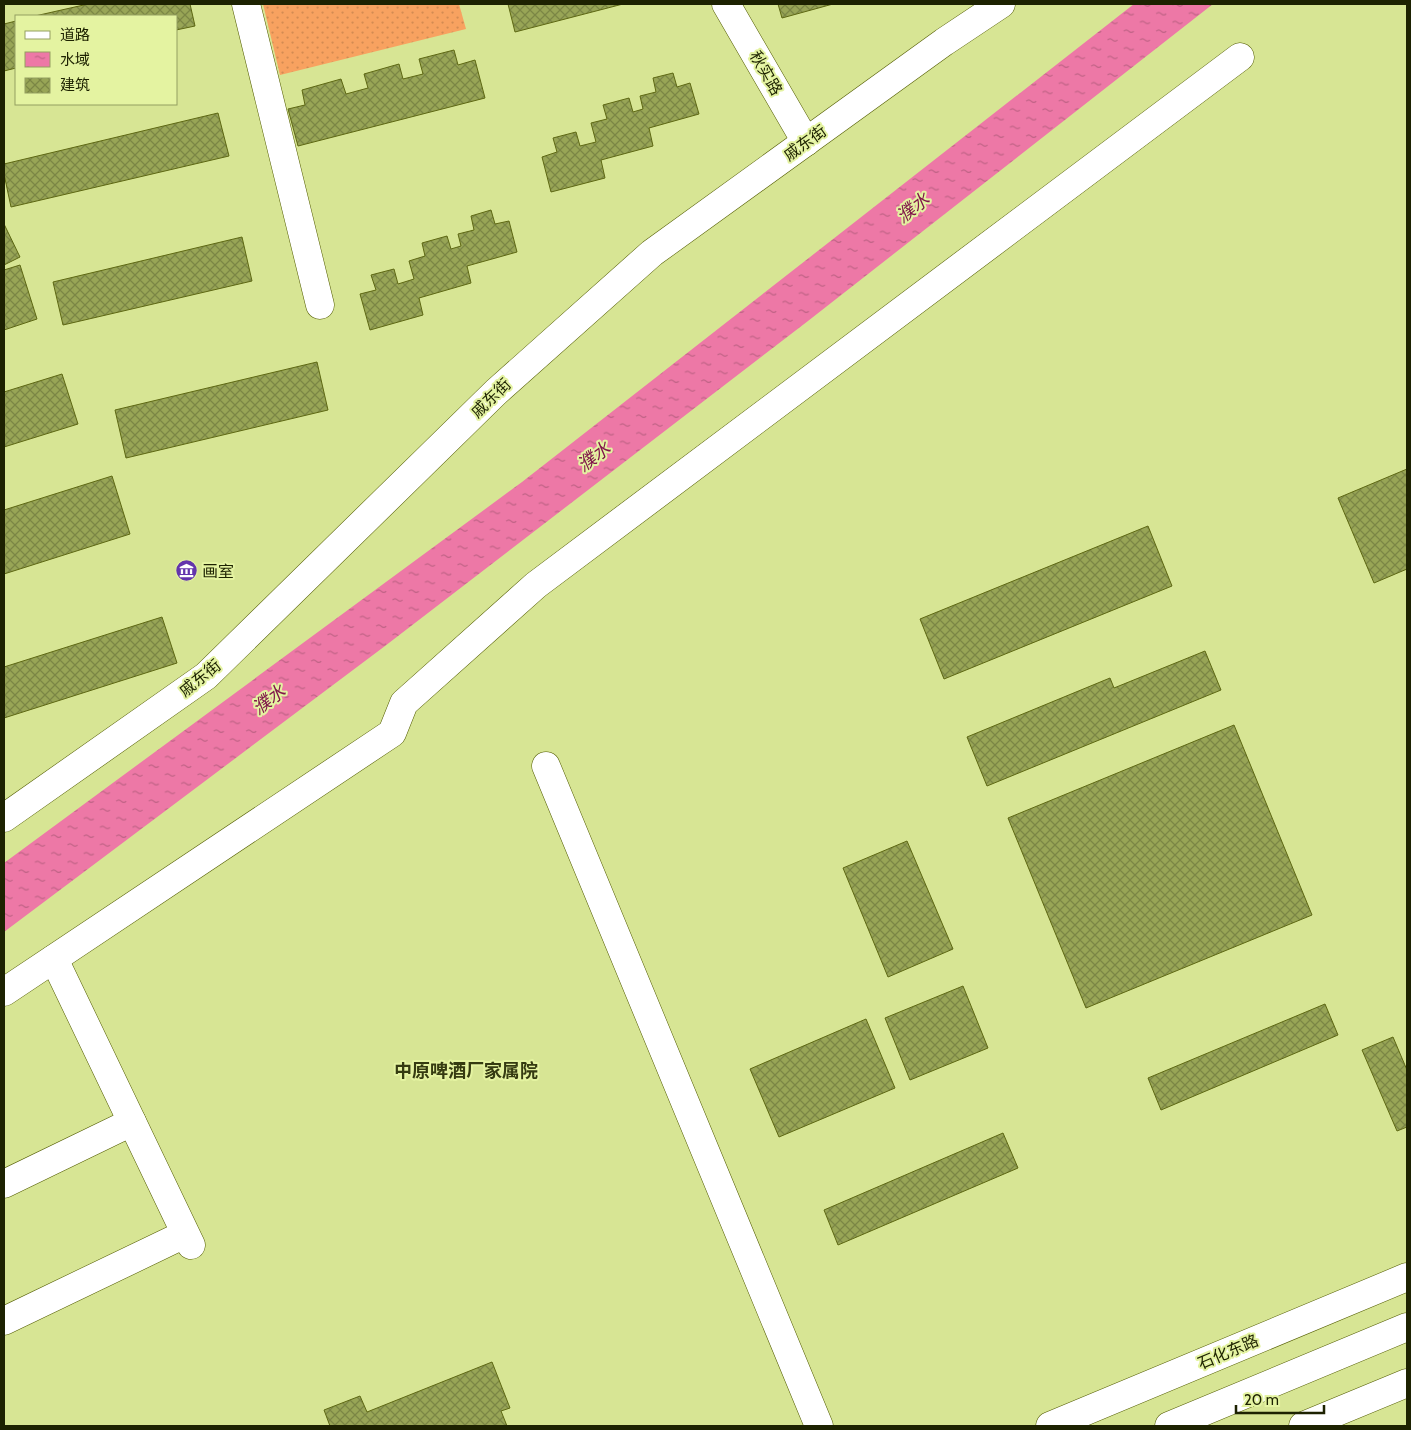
<svg xmlns="http://www.w3.org/2000/svg" width="1411" height="1430" viewBox="0 0 1411 1430" font-family="Cabin,'Noto Sans SC',sans-serif">
<style>
.grass{fill:url(#grass-dots)}
.water{fill:url(#water-ripples)}
.building{fill:url(#building-cross-hatch);stroke:#5e6813}
.lines{fill:none;stroke-linecap:round;stroke-linejoin:round}
.minor-casing{stroke:#535c00;stroke-width:29}
.major-casing{stroke:#535c00;stroke-width:29}
.minor{stroke:#fff;stroke-width:28}
.major{stroke:#fff;stroke-width:28}
.labels{text-anchor:middle;dominant-baseline:central;stroke-width:4;stroke-linejoin:round;paint-order:stroke}
.street-label{font-size:16px;fill:#1d2201;stroke:#e4f3a1}
.poi-label{font-size:16px;fill:#1d2201;stroke:#e4f3a1;text-anchor:start}
.water-label{font-size:18px;font-style:italic;fill:#80164a;stroke:#e4f3a1}
.neighbourhood-label{font-size:18px;font-weight:bold;fill:#353b11;stroke:#e4f3a1}
</style>
<defs>
<pattern id="grass-dots" width="8" height="8" patternUnits="userSpaceOnUse" patternTransform="scale(1.25)"><rect width="8" height="8" fill="#f8a260"/><path d="M2 2h.1M6 6h.1" fill="none" stroke="#d48b52" stroke-width="1.8" stroke-linecap="round"/></pattern>
<pattern id="water-ripples" width="26" height="14" patternUnits="userSpaceOnUse" patternTransform="scale(1.25)"><rect width="26" height="14" fill="#ed78a6"/><path d="M2 4q2-2 4 0t4 0M15 11q2-2 4 0t4 0" fill="none" stroke="#bf6285"/></pattern>
<pattern id="building-cross-hatch" width="8" height="8" patternUnits="userSpaceOnUse" patternTransform="scale(1.25)"><rect width="8" height="8" fill="#98a556"/><path d="M0 0l8 8M0 8l8-8" fill="none" stroke="#7b8645"/></pattern>
</defs>
<rect width="100%" height="100%" fill="#d7e594"/>
<!-- grass -->
<polygon class="grass" points="263,4 459,4 466,29 280,75"/>
<!-- water -->
<polygon class="water" points="1134,4 1213,4 808,321 385,646 4,932 4,863 522,482"/>
<!-- building -->
<g class="building">
<polygon points="88,4 190,4 195,26 176,30 176,16 35,16"/>
<polygon points="508,4 623,4 515,32"/>
<polygon points="778,4 833,4 782,18"/>
<polygon points="16,21 16,68 4,71 4,24"/>
<polygon points="454,50 458,65 475,60 485,98 298,146 288,109 305,105 302,90 341,79 346,94 368,88 364,74 399,64 403,79 423,74 419,59"/>
<polygon points="673,73 677,87 690,83 699,114 649,128 653,146 601,160 605,178 551,192 542,157 557,152 553,138 576,132 580,146 596,142 591,123 607,119 603,105 629,98 633,112 643,109 640,96 656,92 653,78"/>
<polygon points="218,113 229,156 11,207 4,174 4,164"/>
<polygon points="491,210 495,224 509,221 517,252 467,266 471,283 419,298 423,315 370,330 360,294 376,290 371,275 394,269 398,284 414,279 409,261 425,256 422,243 447,236 451,249 461,246 458,234 474,230 471,216"/>
<polygon points="4,224 20,257 4,265"/>
<polygon points="242,237 252,281 63,325 53,282"/>
<polygon points="20,265 37,319 4,330 4,270"/>
<polygon points="317,362 328,410 126,458 115,410"/>
<polygon points="62,374 78,424 4,447 4,392"/>
<polygon points="1407,469 1407,569 1374,583 1338,498"/>
<polygon points="112,476 130,534 4,574 4,510"/>
<polygon points="1148,526 1172,586 944,679 920,619"/>
<polygon points="162,617 177,663 4,718 4,667"/>
<polygon points="1205,651 1221,690 987,786 967,737 1110,678 1114,688"/>
<polygon points="1234,725 1312,915 1086,1008 1008,818"/>
<polygon points="907,841 953,949 888,977 843,868"/>
<polygon points="963,986 988,1048 910,1080 885,1018"/>
<polygon points="1325,1004 1338,1035 1161,1110 1148,1078"/>
<polygon points="866,1019 895,1088 779,1137 750,1069"/>
<polygon points="1393,1037 1407,1070 1407,1127 1397,1131 1362,1050"/>
<polygon points="1003,1133 1018,1168 838,1245 824,1210"/>
<polygon points="492,1362 510,1408 501,1411 507,1426 330,1426 324,1410 360,1396 367,1412"/>
</g>
<g class="lines">
<defs>
<g id="minor">
<polyline points="246,4 320,305"/>
<polyline points="726,4 806,142"/>
<polyline points="546,766 819,1426"/>
<polyline points="4,818 206,676 496,392 652,253 944,42 1001,4"/>
<polyline points="54,959 191,1245"/>
<polyline points="4,992 392,733 404,703 536,585 1240,57"/>
<polyline points="4,1184 132,1122"/>
<polyline points="4,1321 185,1234"/>
<polyline points="1303,1426 1407,1383"/>
</g>
<g id="major">
<polyline points="1050,1426 1407,1277"/>
<polyline points="1169,1426 1407,1327"/>
</g>
</defs>
<!-- minor casing -->
<use href="#minor" class="minor-casing"/>
<!-- major casing -->
<use href="#major" class="major-casing"/>
<!-- minor -->
<use href="#minor" class="minor"/>
<!-- major -->
<use href="#major" class="major"/>
</g>
<!-- icons -->
<defs>
<symbol id="museum-disc" viewBox="-11 -11 22 22"><circle r="9.5" fill="#6334ac" stroke="#e4f3a1"/><path d="M0-6L6-3V-2H-6V-3ZM-5-1h2V3h-2ZM-1-1h2V3h-2ZM3-1h2V3H3ZM-6 4H6V6H-6Z" fill="#fff"/></symbol>
</defs>
<g fill-rule="evenodd">
<use href="#museum-disc" x="174" y="558" width="25" height="25"/>
</g>
<g class="labels">
<!-- street labels -->
<g class="street-label">
<text transform="translate(766 73) rotate(60)">秋实路</text>
<text transform="translate(805 143) rotate(-36)">戚东街</text>
<text transform="translate(491 398) rotate(-44)">戚东街</text>
<text transform="translate(200 678) rotate(-39)">戚东街</text>
<text transform="translate(1228 1352) rotate(-23)">石化东路</text>
</g>
<!-- poi labels -->
<g class="poi-label">
<text x="202" y="571">画室</text>
</g>
<!-- water labels -->
<g class="water-label">
<text transform="translate(913 208) rotate(-38)">濮水</text>
<text transform="translate(594 457) rotate(-37)">濮水</text>
<text transform="translate(269 700) rotate(-37)">濮水</text>
</g>
<!-- neighbourhood labels -->
<g class="neighbourhood-label">
<text x="466" y="1071">中原啤酒厂家属院</text>
</g>
</g>
<!-- border -->
<rect width="1411" height="1430" fill="none" stroke="#1d2201" stroke-width="10"/>
<!-- legend -->
<rect x="15" y="15" width="162" height="90" fill="#e4f3a1" stroke="#949f61"/>
<rect x="25" y="31" width="25" height="8" fill="#ffffff" stroke="#949f61"/>
<text x="60" y="40" font-size="15" fill="#1d2201">道路</text>
<rect x="25" y="52" width="25" height="15" fill="url(#water-ripples)" stroke="#949f61"/>
<text x="60" y="65" font-size="15" fill="#1d2201">水域</text>
<rect x="25" y="78" width="25" height="15" fill="url(#building-cross-hatch)" stroke="#949f61"/>
<text x="60" y="90" font-size="15" fill="#1d2201">建筑</text>
<!-- scale -->
<path d="M1236 1405v8h88v-8" fill="none" stroke="#1d2201" stroke-width="2.5"/>
<text x="1244" y="1405" font-size="15" fill="#1d2201" stroke="#e4f3a1" stroke-width="4" paint-order="stroke">20 m</text>
</svg>
